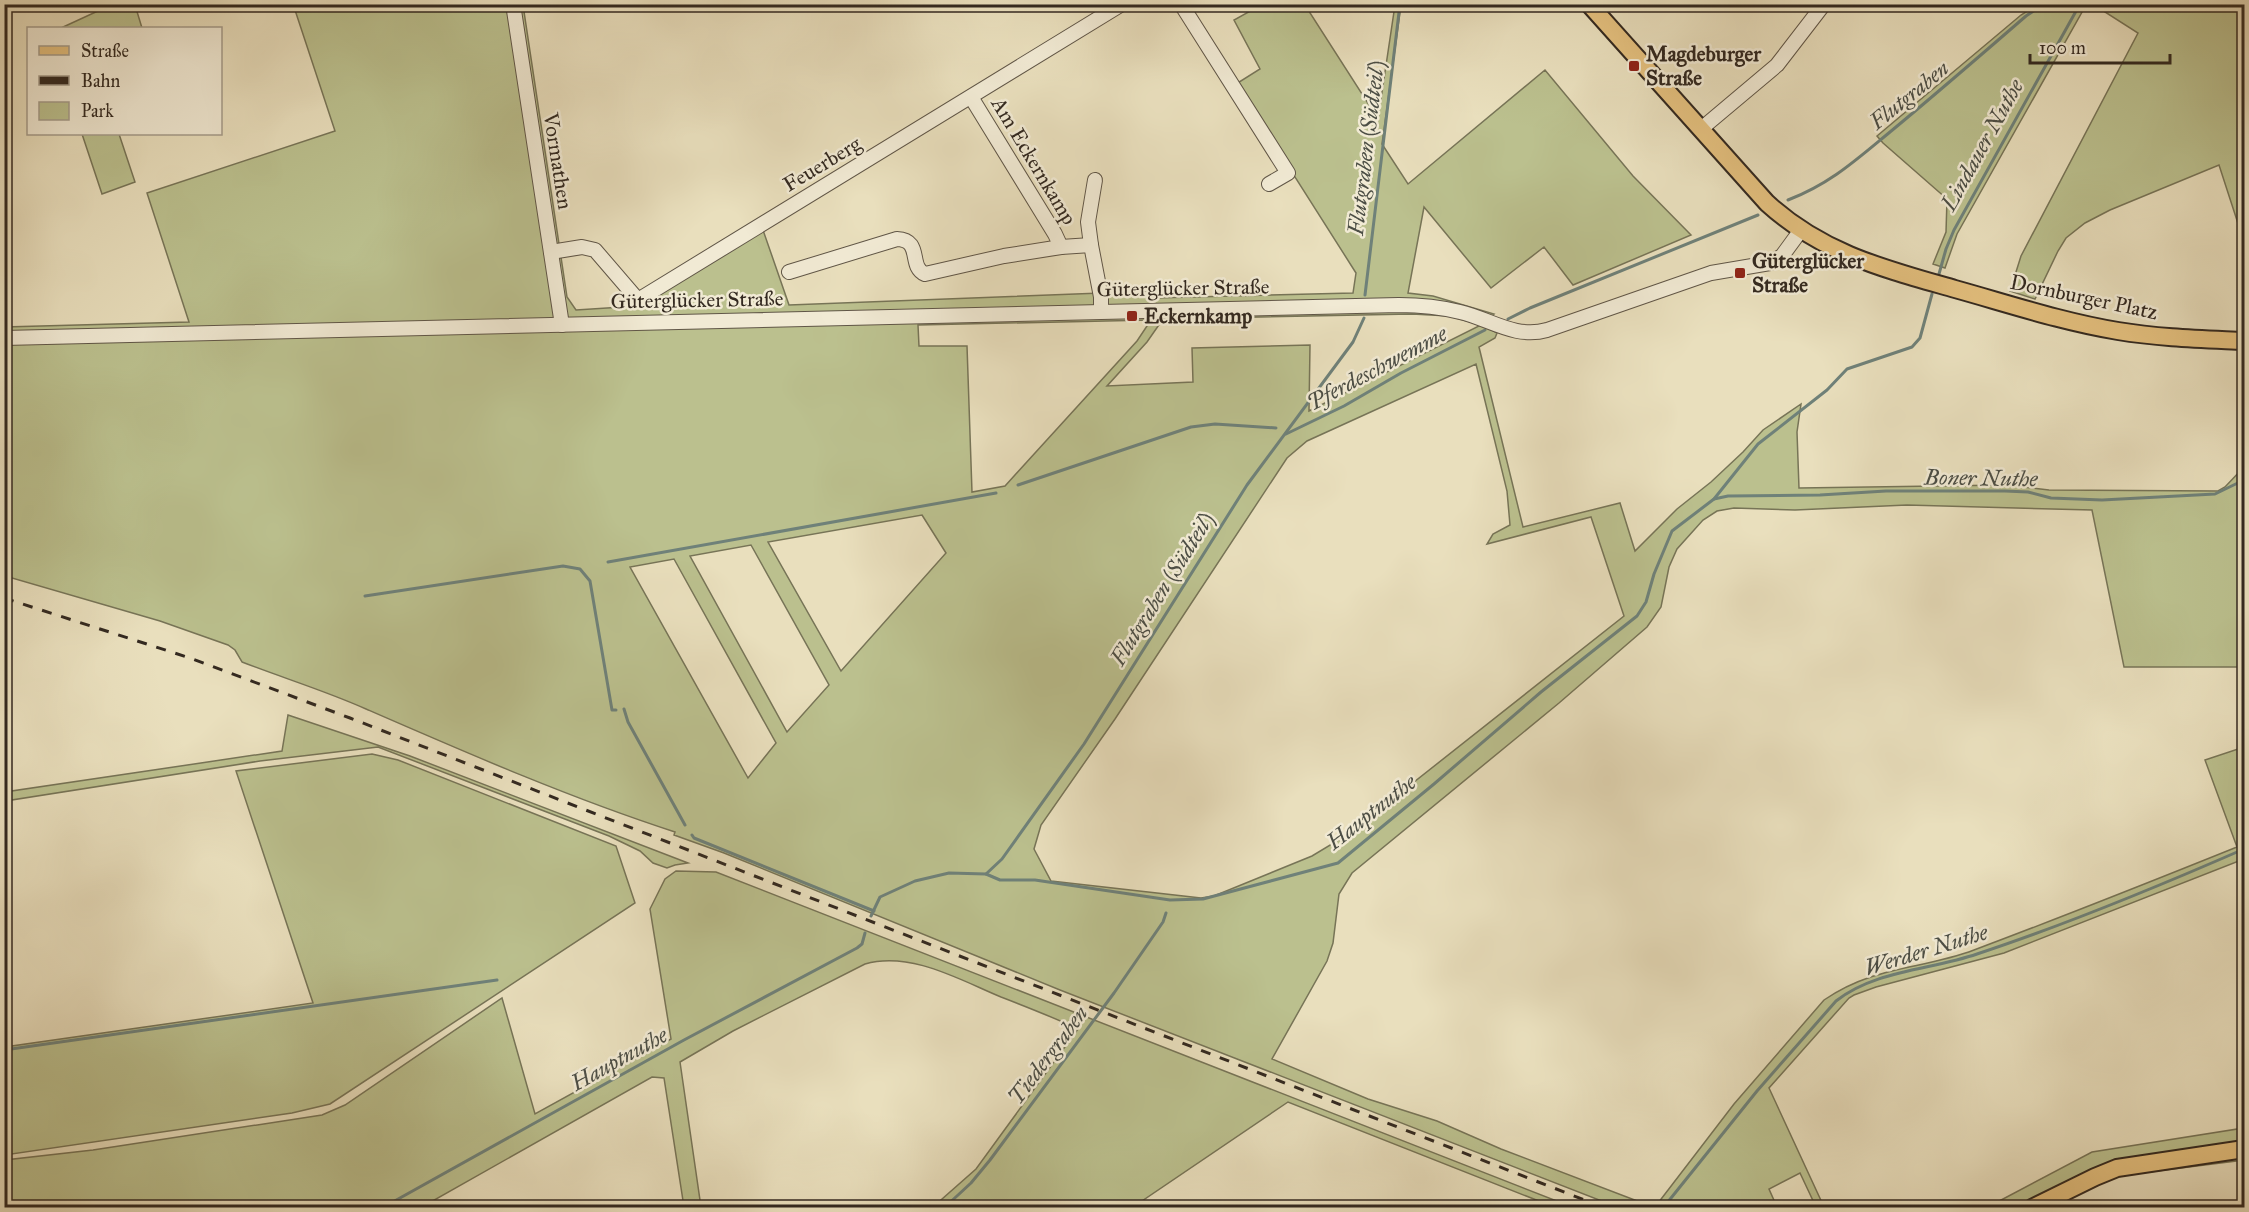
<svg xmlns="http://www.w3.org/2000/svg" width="2249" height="1212" viewBox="0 0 2249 1212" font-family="'IM FELL Great Primer',serif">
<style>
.green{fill:#bbc08e;stroke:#777457;stroke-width:1.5;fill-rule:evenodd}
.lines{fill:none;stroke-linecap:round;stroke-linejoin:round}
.stream{stroke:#6f8179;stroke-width:3}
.minor-casing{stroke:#605647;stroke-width:16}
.major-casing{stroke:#332920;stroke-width:20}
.minor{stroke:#f1ead4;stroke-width:14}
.major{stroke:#e4c07e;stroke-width:16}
.rail{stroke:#332920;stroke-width:3;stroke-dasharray:10 10;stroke-linecap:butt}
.poi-dot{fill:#8f2418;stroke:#f1ead4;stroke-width:2}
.labels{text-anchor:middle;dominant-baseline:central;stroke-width:5;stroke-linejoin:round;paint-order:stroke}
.poi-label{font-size:21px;font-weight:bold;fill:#332920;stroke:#f1ead4;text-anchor:start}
.street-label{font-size:21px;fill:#332920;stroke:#f1ead4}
.water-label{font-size:22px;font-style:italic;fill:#4c4e45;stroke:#f1ead4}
</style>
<rect width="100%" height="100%" fill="#e9dfbd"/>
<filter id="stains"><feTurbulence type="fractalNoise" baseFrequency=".00333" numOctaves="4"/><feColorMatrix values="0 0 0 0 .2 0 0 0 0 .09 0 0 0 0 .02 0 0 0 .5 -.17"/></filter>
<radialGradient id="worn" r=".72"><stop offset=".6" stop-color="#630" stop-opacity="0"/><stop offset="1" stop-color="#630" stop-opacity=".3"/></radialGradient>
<!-- green -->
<g class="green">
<polygon points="113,4 135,5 142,28 61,28"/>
<path d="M293,4l230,1 44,292 9,13 62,-4 125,-76 26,75 365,-14 1,7 198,-5 3,-20 -120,-189 24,-15 -26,-49 27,-15h44l73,114 17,-114h6l-19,139 26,40 137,-114 88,106 58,59 -118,50 -29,-38 -53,41 -67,-81 -16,86 25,3 61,18 -12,10 15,9 -2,5 -16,9 44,180 97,-24 15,48 42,-42 34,-27 32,-30 20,-22 38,-26 -4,28 2,56 207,-3 43,5 169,1 7,-4 19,-20v200h-120l-32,-157 -185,-5 -112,5 -61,-2 -17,3 -14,9 -26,29 -8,18 -8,40 -14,20 -88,76 -207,170 -13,21 -6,49 -6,18 -55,98 96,40 69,22 64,28 152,58h-36l-557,-217 -336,-137 -50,-18 1,-3c-105,-34 -208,-79 -309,-123 -40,-18 -83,-31 -124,-47l-7,-12 -7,-5 -68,-24 -155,-45 -1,-249 185,-5 -42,-129 188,-62zM1412,314l37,2 32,9 -172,86 1,-66 -118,3 1,34 -86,4 40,-44 16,-23zM1151,320l-14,21 -132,145 -33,6 -5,-146h-48l-1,-21zM1476,364l31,127 3,34 -17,9 -6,10 104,-27 33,99 -277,219 -35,21 -98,40 -13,2 -150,-17 -17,-32 7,-24 74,-106 172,-261 20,-17zM922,515l24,38 -105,118 -73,-129zM751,545l78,140 -42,47 -97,-176zM674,559l102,184 -28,35 -118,-211z"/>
<polygon points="2037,5 2086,5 1957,234 1945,268 1933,264 1946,232 1947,199 1883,143 1877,136 2021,15"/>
<polygon points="2094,5 2244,5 2244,242 2219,165 2110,210 2085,223 2066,238 2058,251 2035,299 2010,291 2021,256 2138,33"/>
<polygon points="82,134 119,134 135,182 102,194"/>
<polygon points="288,715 410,756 688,863 675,865 667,868 653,863 640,851 609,836 378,747 260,761 5,801 5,792 282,751"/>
<path d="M2244,747v112l-240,94 -128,34 -22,8 -5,3 -80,90 55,119h-8l-16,-34 -31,16 8,18h-122l79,-103 90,-104c51,-35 97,-30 150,-50 88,-33 176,-68 263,-103l-32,-87z"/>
<polygon points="372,754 398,760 616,846 635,903 330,1104 292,1113 5,1155 5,1047 313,1003 236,771"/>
<path d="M676,871l40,1 856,335h-18l-266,-105 -155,105h-200l43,-38 102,-140c-25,-12 -51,-22 -77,-32 -41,-17 -90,-46 -136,-33l-132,67 -53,31 21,145h-17l-20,-129 -12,-1 -230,130h-417v-47l88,-10 229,-35 23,-10 157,-107 33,116 136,-75 -21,-130 15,-30z"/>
<polygon points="2244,1128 2244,1160 2125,1175 2108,1179 2051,1207 1986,1208 2092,1152"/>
</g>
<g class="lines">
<!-- stream -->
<g class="stream">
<path d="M1788,200c42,-16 68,-40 102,-68 46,-38 91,-77 136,-116l18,-12"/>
<polyline points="1939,274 1946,249 1954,230 2080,4"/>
<polyline points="1365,295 1400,4"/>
<polyline points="1508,319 1530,308 1758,215"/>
<polyline points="1286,434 1344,406 1401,373 1485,330"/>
<polyline points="1018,485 1191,427 1215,424 1276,428"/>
<polyline points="1714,499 1728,496 1820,495 1886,491 2005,491 2028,492 2051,498 2102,500 2215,494 2244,480"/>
<polyline points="608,562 996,493"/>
<polyline points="365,596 563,566 580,569 590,581 612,710 616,710"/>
<polyline points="624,709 628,722 685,825"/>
<polyline points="692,835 694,838 874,911"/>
<polyline points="986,874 1002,859 1084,744 1247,485 1353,342 1364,318"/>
<polyline points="871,916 880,897 915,881 949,873 986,874 1000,880 1035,880 1170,900 1203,899 1338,863 1434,784 1541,692 1637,616 1646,602 1654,574 1672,531 1714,499 1758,444 1827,390 1847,369 1912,347 1920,338 1932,294"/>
<polyline points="4,1050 497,980"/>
<polyline points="382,1208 684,1040 857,948 862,944 865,933"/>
<polyline points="944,1208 971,1183 990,1160 1114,993 1163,922 1166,913"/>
<path d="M1663,1208l94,-117 79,-90c39,-31 95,-31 141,-47 91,-30 180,-67 267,-105"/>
</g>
<defs>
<g id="minor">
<polyline points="513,4 562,325"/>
<polyline points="1181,4 1288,173 1269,184"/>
<polyline points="971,97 1055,234 1061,247 1091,245 1101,297 1101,311"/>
<polyline points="1701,129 1777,65 1824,4"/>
<polyline points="1091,245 1088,222 1095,180"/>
<polyline points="551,252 582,247 595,250 638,300 1122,4"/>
<path d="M789,272l108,-33c26,1 11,28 28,35l79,-18 57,-9"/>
<path d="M4,338l1395,-33c21,0 41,2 61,7 30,7 55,27 87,18l164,-57 59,-10 12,-7 19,-26"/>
</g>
<g id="major">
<path d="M1589,4l178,199c56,51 118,66 188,86 54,15 108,33 163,42 42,7 84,8 126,10"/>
<polyline points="2032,1208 2095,1177 2117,1168 2244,1149"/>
</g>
</defs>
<!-- minor casing -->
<use href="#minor" class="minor-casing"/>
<!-- major casing -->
<use href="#major" class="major-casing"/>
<!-- minor -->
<use href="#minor" class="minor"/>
<!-- major -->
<use href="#major" class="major"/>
<!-- rail -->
<polyline class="rail" points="4,598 190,658 350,718 1605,1208"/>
</g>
<!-- markers -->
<g class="poi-dot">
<rect x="1628" y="60" width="12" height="12" rx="3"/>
<rect x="1734" y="267" width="12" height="12" rx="3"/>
<rect x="1126" y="310" width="12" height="12" rx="3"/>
</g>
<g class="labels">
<!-- poi labels -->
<g class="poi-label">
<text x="1646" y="54">Magdeburger<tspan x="1646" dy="24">Straße</tspan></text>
<text x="1752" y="261">Güterglücker<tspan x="1752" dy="24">Straße</tspan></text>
<text x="1144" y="316">Eckernkamp</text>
</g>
<!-- street labels -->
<g class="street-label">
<text transform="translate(558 161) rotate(81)">Vormathen</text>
<text transform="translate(1034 161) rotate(59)">Am Eckernkamp</text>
<text transform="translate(822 164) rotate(-31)">Feuerberg</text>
<text transform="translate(1183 288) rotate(-1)">Güterglücker Straße</text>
<text transform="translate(2084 297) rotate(12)">Dornburger Platz</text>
<text transform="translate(697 300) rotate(-1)">Güterglücker Straße</text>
</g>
<!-- water labels -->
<g class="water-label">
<text transform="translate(1909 95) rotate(-39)">Flutgraben</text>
<text transform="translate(1982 145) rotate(-61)">Lindauer Nuthe</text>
<text transform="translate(1366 148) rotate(-83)">Flutgraben (Südteil)</text>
<text transform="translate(1377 368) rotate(-28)">Pferdeschwemme</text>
<text transform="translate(1981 478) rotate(1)">Boner Nuthe</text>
<text transform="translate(1162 589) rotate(-58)">Flutgraben (Südteil)</text>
<text transform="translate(1371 812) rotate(-38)">Hauptnuthe</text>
<text transform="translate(1926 950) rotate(-17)">Werder Nuthe</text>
<text transform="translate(1048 1055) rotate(-53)">Tiedergraben</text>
<text transform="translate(619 1059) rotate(-29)">Hauptnuthe</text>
</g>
</g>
<!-- margin -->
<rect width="2249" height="1212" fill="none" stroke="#e9dfbd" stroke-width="24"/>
<rect x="6" y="6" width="2237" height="1200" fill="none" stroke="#332920" stroke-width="3"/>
<rect x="12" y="12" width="2225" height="1188" fill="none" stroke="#332920" stroke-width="1.5"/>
<!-- legend -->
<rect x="27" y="27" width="195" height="108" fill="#f1ead4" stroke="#a59d8c" stroke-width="1.5"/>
<rect x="39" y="46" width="30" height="9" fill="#e4c07e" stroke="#a59d8c" stroke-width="1.5"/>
<text x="81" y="57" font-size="18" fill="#332920">Straße</text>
<rect x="39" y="76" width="30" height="9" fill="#332920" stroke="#a59d8c" stroke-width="1.5"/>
<text x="81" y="87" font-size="18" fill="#332920">Bahn</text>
<rect x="39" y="102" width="30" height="18" fill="#bbc08e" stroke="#a59d8c" stroke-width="1.5"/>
<text x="81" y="117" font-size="18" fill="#332920">Park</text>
<!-- scale -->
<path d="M2030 54v9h140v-9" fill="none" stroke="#332920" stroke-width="3"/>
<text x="2039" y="54" font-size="18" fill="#332920" stroke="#f1ead4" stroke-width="4.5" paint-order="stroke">100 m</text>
<rect width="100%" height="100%" filter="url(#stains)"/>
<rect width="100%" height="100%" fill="url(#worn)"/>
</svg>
